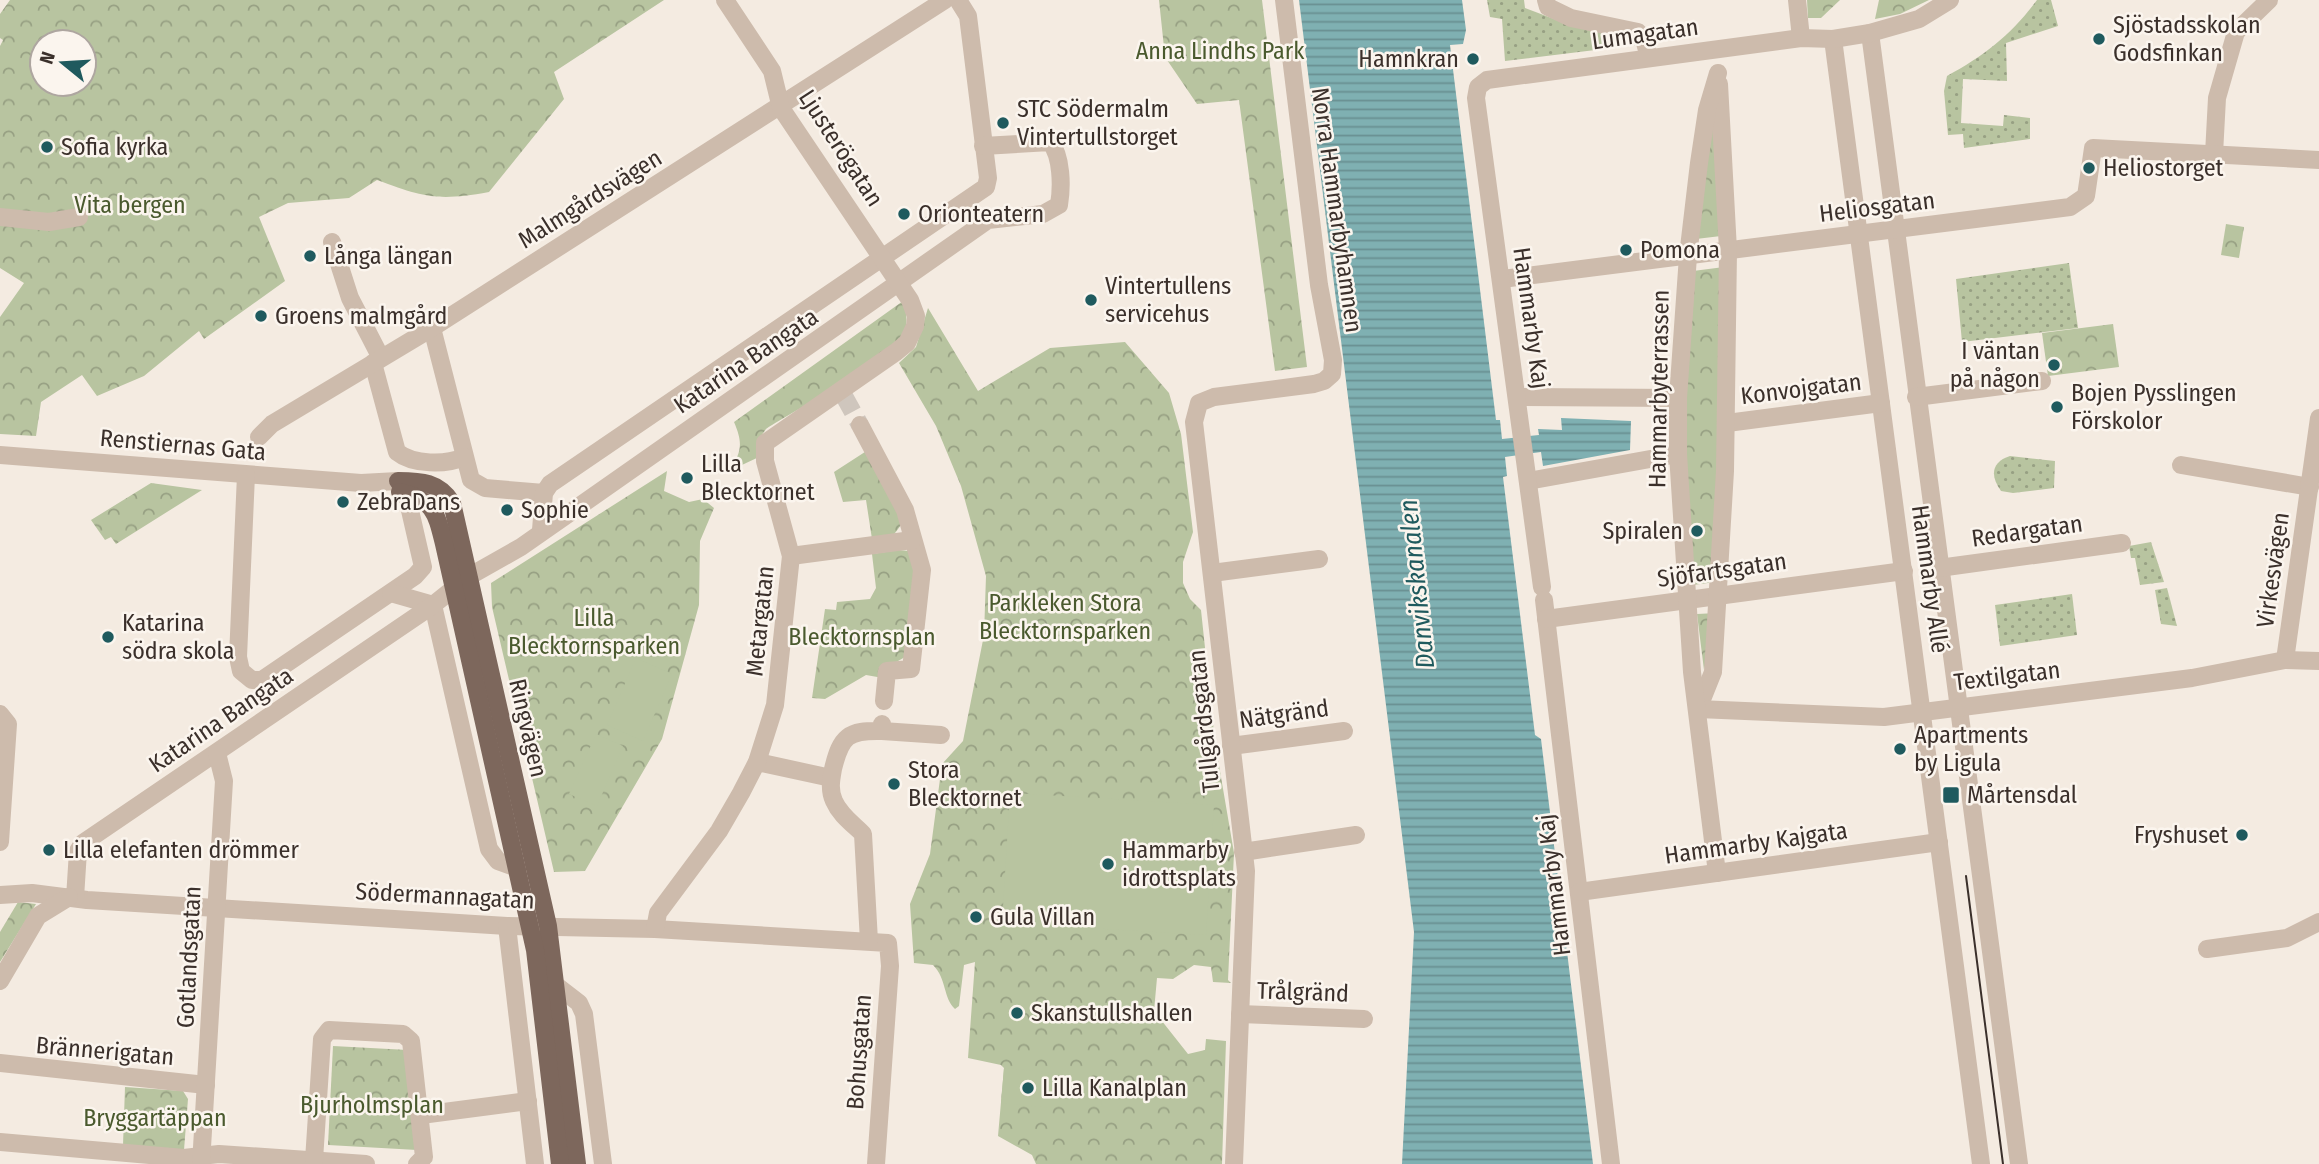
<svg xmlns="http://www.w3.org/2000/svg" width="2319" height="1164" viewBox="0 0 2319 1164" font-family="'Fira Sans Condensed',sans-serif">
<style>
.grass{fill:url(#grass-dots)}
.forest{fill:url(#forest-crowns);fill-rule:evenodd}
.garden{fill:#b8c4a0}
.water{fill:url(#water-rules)}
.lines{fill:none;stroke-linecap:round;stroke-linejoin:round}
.minor-tunnel{stroke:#cfc6bd;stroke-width:18;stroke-dasharray:18 9;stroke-linecap:butt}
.minor{stroke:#cdbbac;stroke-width:18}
.major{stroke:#7d675c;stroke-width:18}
.tram{stroke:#3b302b;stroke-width:2}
.poi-dot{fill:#1f5a5e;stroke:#fbf5ee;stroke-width:2.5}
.labels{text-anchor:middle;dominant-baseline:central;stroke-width:5;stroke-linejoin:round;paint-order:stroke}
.poi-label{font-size:24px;fill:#3b302b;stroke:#fbf5ee;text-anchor:start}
.street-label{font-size:24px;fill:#3b302b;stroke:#fbf5ee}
.park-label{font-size:24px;fill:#4a5a2e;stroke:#fbf5ee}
.water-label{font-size:26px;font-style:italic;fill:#1f5a5e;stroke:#fbf5ee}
</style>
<defs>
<pattern id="grass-dots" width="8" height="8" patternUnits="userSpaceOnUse" patternTransform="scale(1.75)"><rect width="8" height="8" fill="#b8c4a0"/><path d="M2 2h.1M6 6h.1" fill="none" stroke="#97a083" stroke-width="1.8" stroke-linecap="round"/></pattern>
<pattern id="forest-crowns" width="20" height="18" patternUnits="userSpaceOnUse" patternTransform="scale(1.75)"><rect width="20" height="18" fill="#b8c4a0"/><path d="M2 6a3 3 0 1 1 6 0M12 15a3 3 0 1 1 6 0" fill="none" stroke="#97a083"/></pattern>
<pattern id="water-rules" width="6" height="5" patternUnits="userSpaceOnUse" patternTransform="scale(1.75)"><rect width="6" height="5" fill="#7fb0b2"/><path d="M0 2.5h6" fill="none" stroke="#699091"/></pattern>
</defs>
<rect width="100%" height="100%" fill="#f4ebe1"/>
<!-- grass -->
<g class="grass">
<polygon points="1487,0 1524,0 1525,8 1570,25 1628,34 1636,45 1505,61 1502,19 1490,17"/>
<path d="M2037,0h14l7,26 -52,17 1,38 -44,-2 -2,44 42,3 1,-11 26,3v21l-66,9 -1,-14 -15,1 -4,-44 3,-15c37,-20 65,-42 90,-76z"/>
<polygon points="2069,263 2078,328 1962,342 1956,279"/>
<path d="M2010,456l45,5 -1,27 -41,5 -12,-2c-11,-15 -10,-29 9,-35z"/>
<polygon points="2151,542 2164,582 2140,585 2135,558 2131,558 2129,546"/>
<polygon points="2167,588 2177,626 2161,624 2155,590"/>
<polygon points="2072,594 2077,635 2000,646 1995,605"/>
</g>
<!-- forest -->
<g class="forest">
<path d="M10,0h654l-110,72 10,27 -75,93c-50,9 -64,6 -112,-12l-28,18 -61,5 -29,14 26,64 -81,58 -5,-8 -55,45 -47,20 -15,-21 -41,27 -5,34 -36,-2v-117l24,-34 -24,-15v-222l3,-6 -3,-2v-24zM42,42h42v42h-42z"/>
<polygon points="1159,0 1262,0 1307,367 1275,371 1239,100 1197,104 1165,57"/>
<polygon points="1807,0 1840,0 1821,18 1808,18"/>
<polygon points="1879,0 1929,0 1900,14 1875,19"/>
<polygon points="1714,113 1721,236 1696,239"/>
<polygon points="2226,224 2244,227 2239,258 2221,255"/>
<polygon points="1724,267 1715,582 1693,585 1683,445 1693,271"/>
<path d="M903,301c4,13 6,25 -2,37 -16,26 -105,71 -135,91l-7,10v18l-30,14c13,-19 14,-28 5,-49z"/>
<path d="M928,308l50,83 72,-43 75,-6 44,51 12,41 12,98 -10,30v21l7,16 11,11 14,132 19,111 -6,127 3,3 -18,-1 -2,-15 -17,-2 -21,14 -16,-1 -3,33 34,43 17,-4 1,-11 20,2 -4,123h-186l-4,-9 -34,-19 6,-68 -3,-3 -33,-7 7,-96 -11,3 -5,41 -4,3c-12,-11 -8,-30 -22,-44l-19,-2 -4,-59 20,-50 12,-90 21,-23 21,-106 2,-59 -25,-90 -25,-60 -37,-63 17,-16z"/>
<polygon points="2113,324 2119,367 2048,376 2042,333"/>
<polygon points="868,450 897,508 901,525 892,537 872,539 866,500 843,502 834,472"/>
<polygon points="667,471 664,491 689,502 703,499 714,508 700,541 699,605 662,739 585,871 554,872 492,607 491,583"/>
<polygon points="151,483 202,490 116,544 111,537 105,540 91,520"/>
<path d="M899,550l10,1c16,30 0,75 -4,106l-21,12 -1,9 -17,-3 -41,24 -13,-1 13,-89 11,1 1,-8 33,-3 6,-11 -4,-34z"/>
<polygon points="1717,613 1704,670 1697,614"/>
<polygon points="18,902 36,904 0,962 0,932"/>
<polygon points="333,1046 408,1050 417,1150 328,1145"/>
<polygon points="125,1087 183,1091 188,1099 184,1150 123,1145"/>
</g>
<!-- garden -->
<g class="garden">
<polygon points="636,658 672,674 643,741 607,725"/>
<polygon points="596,734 623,746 597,806 569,794"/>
<polygon points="1010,793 1214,805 1206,935 1002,923"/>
<polygon points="1004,1068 1056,1073 1052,1108 1001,1103"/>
</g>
<!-- water -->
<polygon class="water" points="1299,0 1462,0 1466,30 1463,44 1450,45 1496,420 1500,420 1502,439 1539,435 1538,429 1562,430 1561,418 1631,421 1630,450 1543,466 1541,452 1505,457 1507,476 1503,477 1535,735 1541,739 1593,1164 1402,1164 1414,932"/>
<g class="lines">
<!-- minor-tunnel -->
<polyline class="minor-tunnel" points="844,396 860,425"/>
<!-- minor -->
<g class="minor">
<polyline points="1546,0 1548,7 1571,18 1638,32 1644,39 1649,58"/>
<polyline points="1797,0 1801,38"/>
<polyline points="1870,33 2019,1164"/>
<polyline points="1833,39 1981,1164"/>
<polyline points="2214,154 2217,98 2236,32 2269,0"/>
<polyline points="0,217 49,222 79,217"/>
<polyline points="332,242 350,298 381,358"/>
<polyline points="1502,279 2070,207 2086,196 2093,148 2319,160"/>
<polyline points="432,328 471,480 485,488 544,493"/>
<path d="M373,363l24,89c16,13 49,13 67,5"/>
<polyline points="1518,397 1678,398"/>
<polyline points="1916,397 2042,381"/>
<polyline points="1727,423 1881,403"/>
<polyline points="860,425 905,510 922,570 911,669 887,671 884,701"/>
<polyline points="259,437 272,424 432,328 945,0"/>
<polyline points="0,455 361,483 398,481"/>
<polyline points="2181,465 2310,487"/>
<polyline points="246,475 238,657 241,671 252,680 262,680 415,576 423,567 406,493"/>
<polyline points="1528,481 1678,454"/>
<polyline points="541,530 544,493 550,484 986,187 988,178 968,16 958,0"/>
<polyline points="791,556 912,540"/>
<polyline points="1939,568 2122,543"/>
<polyline points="1212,573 1319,559"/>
<polyline points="1542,587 1476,98 1478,87 1487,80 1801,38 1833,39 1870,33 1919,19 1950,0"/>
<polyline points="391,593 433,605"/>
<polyline points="1544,600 1611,1164"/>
<polyline points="433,605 489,849 498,861 517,868"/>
<polyline points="1546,619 1904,571"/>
<polyline points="2285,660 2319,418"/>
<polyline points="1699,707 1713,672 1725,471 1728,250 1719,84"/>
<polyline points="1698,709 1884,717 2192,678 2285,660 2319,661"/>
<polyline points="0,714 8,724 0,842"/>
<polyline points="882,731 941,735"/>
<polyline points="1231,746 1344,731"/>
<polyline points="757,762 831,778"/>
<polyline points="1243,852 1356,835"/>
<polyline points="1717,873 1692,672 1678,454 1678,398 1688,256 1699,163 1707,110 1718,73"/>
<polyline points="1579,892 1939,842"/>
<polyline points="0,895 32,893 87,900 507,926 655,929 888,943 890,966 876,1164"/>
<path d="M75,898l3,-47 5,-8 350,-238 35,-28 53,-30 467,-327 55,-6 16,-9c3,-18 3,-49 -9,-63l-67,4"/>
<polyline points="507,926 535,1164"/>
<polyline points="655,929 658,913 719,831 741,793 757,762 775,705 791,556 765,461 765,443 896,352 907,343 915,326 916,316 910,300 781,108 772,71 725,0"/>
<path d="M869,941l-6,-107c-10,-10 -23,-19 -29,-33 -5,-11 -3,-21 -1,-32 8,-33 15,-39 49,-38v-7"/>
<polyline points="2207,949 2287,938 2319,922"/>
<polyline points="0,981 38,916 69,897"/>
<polyline points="557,986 579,1003 584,1014 603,1164"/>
<polyline points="1240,1014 1364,1019"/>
<polyline points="0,1063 206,1085"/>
<polyline points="421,1115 528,1101"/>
<polyline points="0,1142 184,1158 219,1154 366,1164"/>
<polyline points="314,1160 322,1039 329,1030 403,1034 411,1041 424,1157 417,1164"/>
<polyline points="201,1164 224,781 217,753"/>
<polyline points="1234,1164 1246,871 1194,422 1199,403 1214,397 1314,384 1324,381 1332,374 1333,360 1319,285 1284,0"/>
</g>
<!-- major -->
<g class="major">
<path d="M398,481c23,0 41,1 54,22l96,423 29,238"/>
<path d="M400,492c34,8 36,20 44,52l91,406 25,214"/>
</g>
<!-- tram -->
<polyline class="tram" points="1966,876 2003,1164"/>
</g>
<!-- markers -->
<g class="poi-dot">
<circle cx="2099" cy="39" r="7"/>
<circle cx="1473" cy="59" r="7"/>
<circle cx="1003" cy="123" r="7"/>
<circle cx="47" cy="147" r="7"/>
<circle cx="2089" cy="168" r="7"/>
<circle cx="904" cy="214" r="7"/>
<circle cx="1626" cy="250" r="7"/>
<circle cx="310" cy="256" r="7"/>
<circle cx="1091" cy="300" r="7"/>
<circle cx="261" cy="316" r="7"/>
<circle cx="2054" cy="365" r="7"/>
<circle cx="2057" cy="407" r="7"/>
<circle cx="687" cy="478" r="7"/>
<circle cx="343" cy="502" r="7"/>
<circle cx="507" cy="510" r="7"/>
<circle cx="1697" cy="531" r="7"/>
<circle cx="108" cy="637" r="7"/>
<circle cx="1900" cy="749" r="7"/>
<circle cx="894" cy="784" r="7"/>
<rect x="1942" y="786" width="18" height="18" rx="3.5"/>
<circle cx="2242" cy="835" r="7"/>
<circle cx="49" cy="850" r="7"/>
<circle cx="1108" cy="864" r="7"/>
<circle cx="976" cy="917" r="7"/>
<circle cx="1017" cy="1013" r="7"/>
<circle cx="1028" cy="1088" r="7"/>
</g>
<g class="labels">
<!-- poi labels -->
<g class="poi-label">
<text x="2113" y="25">Sjöstadsskolan<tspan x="2113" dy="28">Godsfinkan</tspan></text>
<text x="1459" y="59" text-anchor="end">Hamnkran</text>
<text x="1017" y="109">STC Södermalm<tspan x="1017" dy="28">Vintertullstorget</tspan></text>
<text x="61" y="147">Sofia kyrka</text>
<text x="2103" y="168">Heliostorget</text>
<text x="918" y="214">Orionteatern</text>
<text x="1640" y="250">Pomona</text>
<text x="324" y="256">Långa längan</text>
<text x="1105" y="286">Vintertullens<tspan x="1105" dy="28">servicehus</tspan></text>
<text x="275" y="316">Groens malmgård</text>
<text x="2040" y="351" text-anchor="end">I väntan<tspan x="2040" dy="28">på någon</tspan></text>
<text x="2071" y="393">Bojen Pysslingen<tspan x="2071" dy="28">Förskolor</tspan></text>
<text x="701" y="464">Lilla<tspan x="701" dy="28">Blecktornet</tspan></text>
<text x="357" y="502">ZebraDans</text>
<text x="521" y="510">Sophie</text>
<text x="1683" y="531" text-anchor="end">Spiralen</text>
<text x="122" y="623">Katarina<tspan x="122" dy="28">södra skola</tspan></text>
<text x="1914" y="735">Apartments<tspan x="1914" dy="28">by Ligula</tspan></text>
<text x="908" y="770">Stora<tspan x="908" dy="28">Blecktornet</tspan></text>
<text x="1967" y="795">Mårtensdal</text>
<text x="2228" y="835" text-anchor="end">Fryshuset</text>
<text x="63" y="850">Lilla elefanten drömmer</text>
<text x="1122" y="850">Hammarby<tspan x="1122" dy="28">idrottsplats</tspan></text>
<text x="990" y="917">Gula Villan</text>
<text x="1031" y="1013">Skanstullshallen</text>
<text x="1042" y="1088">Lilla Kanalplan</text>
</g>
<!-- street labels -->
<g class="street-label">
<text transform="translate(1645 34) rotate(-8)">Lumagatan</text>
<text transform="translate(841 148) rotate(57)">Ljusterögatan</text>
<text transform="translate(590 199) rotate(-32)">Malmgårdsvägen</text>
<text transform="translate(1877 207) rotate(-7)">Heliosgatan</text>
<text transform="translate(1337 210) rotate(82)">Norra Hammarbyhamnen</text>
<text transform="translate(1531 318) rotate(82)">Hammarby Kaj</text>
<text transform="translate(746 361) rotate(-34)">Katarina Bangata</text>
<text transform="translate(1659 389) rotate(-89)">Hammarbyterrassen</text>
<text transform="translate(1801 389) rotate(-7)">Konvojgatan</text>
<text transform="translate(183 445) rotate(5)">Renstiernas Gata</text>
<text transform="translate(2027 531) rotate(-8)">Redargatan</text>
<text transform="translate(1722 570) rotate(-8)">Sjöfartsgatan</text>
<text transform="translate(2273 570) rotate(-82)">Virkesvägen</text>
<text transform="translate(1930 579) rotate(82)">Hammarby Allé</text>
<text transform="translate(760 621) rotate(-84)">Metargatan</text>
<text transform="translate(2007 676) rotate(-7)">Textilgatan</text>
<text transform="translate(1284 714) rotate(-8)">Nätgränd</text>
<text transform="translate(221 720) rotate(-34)">Katarina Bangata</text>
<text transform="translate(1204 721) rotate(-96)">Tullgårdsgatan</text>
<text transform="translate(528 728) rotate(77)">Ringvägen</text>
<text transform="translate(1756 843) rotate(-8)">Hammarby Kajgata</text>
<text transform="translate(1554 885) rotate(-97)">Hammarby Kaj</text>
<text transform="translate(445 896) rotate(3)">Södermannagatan</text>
<text transform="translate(189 957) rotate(-87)">Gotlandsgatan</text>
<text transform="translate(1303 992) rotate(2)">Trålgränd</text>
<text transform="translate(105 1051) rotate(5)">Brännerigatan</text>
<text transform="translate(859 1052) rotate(-86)">Bohusgatan</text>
</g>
<!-- park labels -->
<g class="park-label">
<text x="1220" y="51">Anna Lindhs Park</text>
<text x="130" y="205">Vita bergen</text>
<text x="1065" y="603">Parkleken Stora<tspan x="1065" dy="28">Blecktornsparken</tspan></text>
<text x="594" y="618">Lilla<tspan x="594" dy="28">Blecktornsparken</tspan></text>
<text x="862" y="637">Blecktornsplan</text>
<text x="372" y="1105">Bjurholmsplan</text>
<text x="155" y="1118">Bryggartäppan</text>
</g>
<!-- water labels -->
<g class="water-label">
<text transform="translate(1417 584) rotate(-96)">Danvikskanalen</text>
</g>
</g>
<!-- north arrow -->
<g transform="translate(63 63) rotate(288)"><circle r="33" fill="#fbf5ee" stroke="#aea6a0" stroke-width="2"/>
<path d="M0-5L12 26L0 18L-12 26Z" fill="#1f5a5e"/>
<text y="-10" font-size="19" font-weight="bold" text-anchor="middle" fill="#3b302b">N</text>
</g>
</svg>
